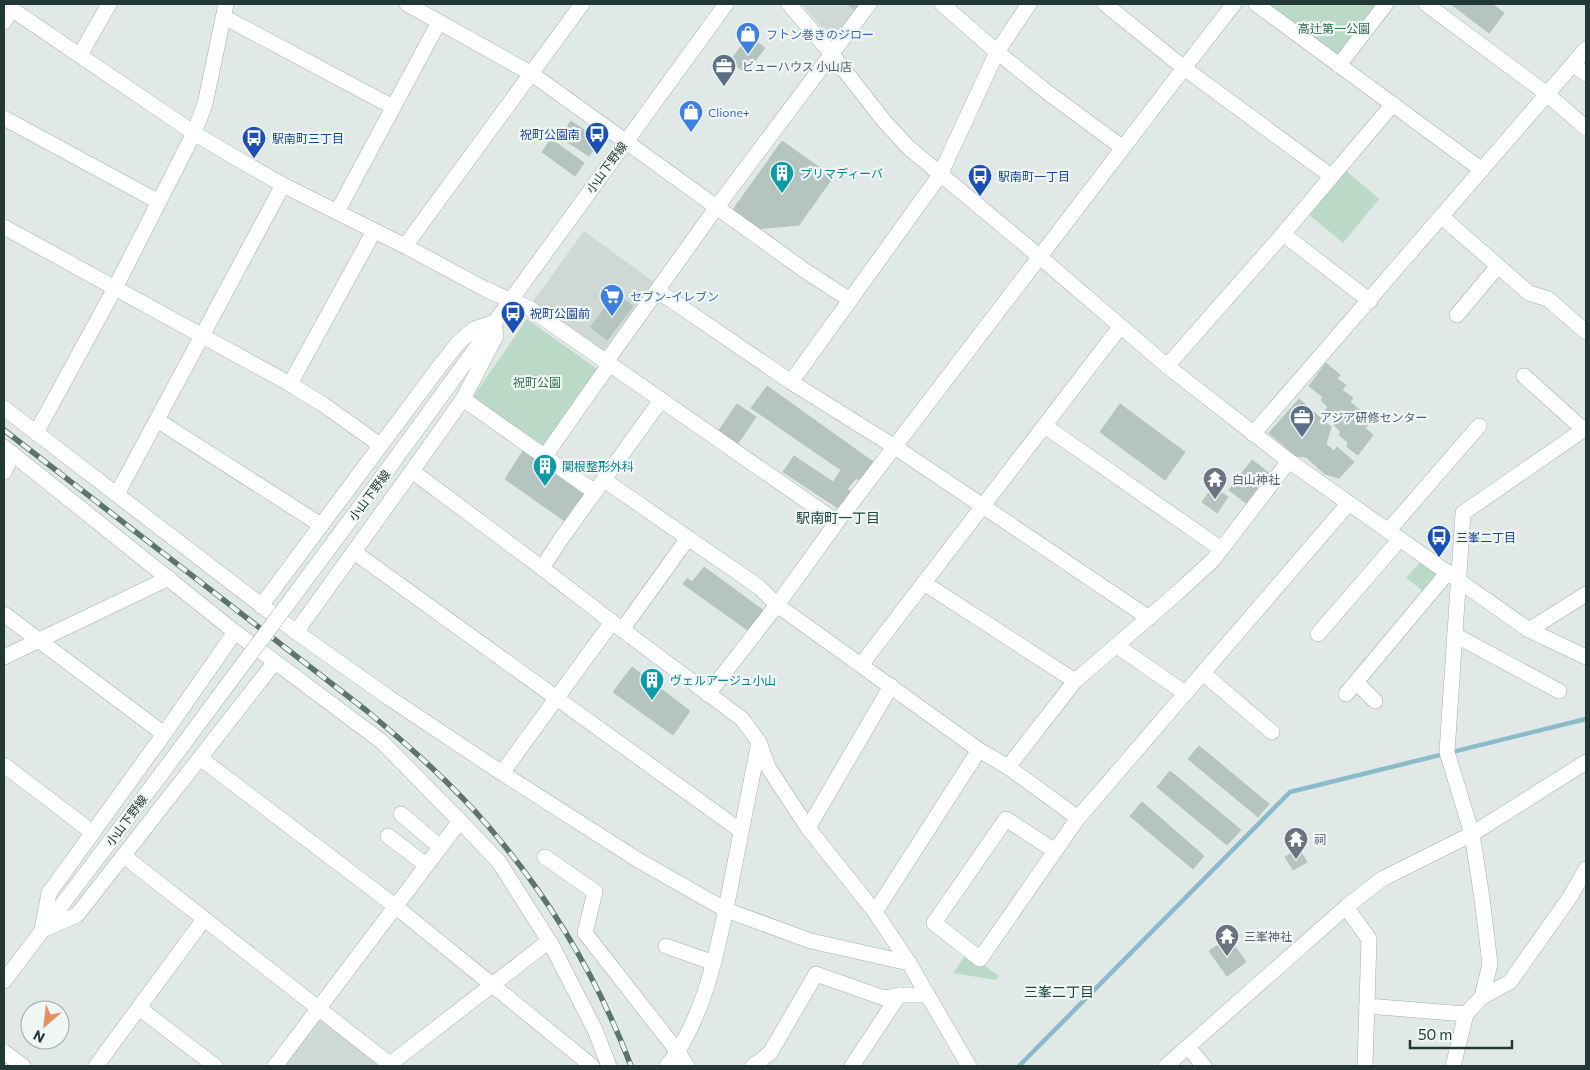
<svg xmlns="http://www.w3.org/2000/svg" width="1590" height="1070" viewBox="0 0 1590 1070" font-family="Commissioner,'Noto Sans JP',sans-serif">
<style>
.built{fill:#ced9d5}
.green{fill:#bad9c6}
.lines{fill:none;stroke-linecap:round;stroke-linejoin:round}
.stream{stroke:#8bbacb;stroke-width:4.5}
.building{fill:#b5c4bf;stroke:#b3c2bd}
.minor-casing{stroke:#a3b0ad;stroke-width:16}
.tertiary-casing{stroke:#a3b0ad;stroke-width:16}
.secondary-casing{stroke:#a0b4af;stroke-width:16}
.minor{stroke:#fff;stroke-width:15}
.tertiary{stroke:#fff;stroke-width:15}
.secondary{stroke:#fff;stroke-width:15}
.rail-casing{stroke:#5c7470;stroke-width:5.5}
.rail{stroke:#f0f6f4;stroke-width:4;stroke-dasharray:11;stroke-linecap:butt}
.secondary-bridge-casing{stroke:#a0b4af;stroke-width:16;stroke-linecap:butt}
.secondary-bridge{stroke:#fff;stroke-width:15}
.labels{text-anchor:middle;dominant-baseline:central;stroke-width:4.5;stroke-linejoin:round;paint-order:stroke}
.park-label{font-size:12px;fill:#306c4d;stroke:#f0f6f4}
.shop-label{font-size:12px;fill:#366cbe;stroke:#f0f6f4;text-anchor:start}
.service-label{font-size:12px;fill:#4e5e75;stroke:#f0f6f4;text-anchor:start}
.transit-label{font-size:12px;fill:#164399;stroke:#f0f6f4;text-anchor:start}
.street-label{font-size:12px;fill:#223834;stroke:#f0f6f4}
.culture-label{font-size:12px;fill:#0d838f;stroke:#f0f6f4;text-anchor:start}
.worship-label{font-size:12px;fill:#5b616d;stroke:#f0f6f4;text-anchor:start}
.neighbourhood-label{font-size:14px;fill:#204843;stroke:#f0f6f4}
</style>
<rect width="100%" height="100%" fill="#e0e9e6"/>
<!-- built -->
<g class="built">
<polygon points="802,4 864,4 840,36 826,33"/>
<polygon points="584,231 654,282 601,353 532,303"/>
<polygon points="317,1014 385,1066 280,1066"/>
</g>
<!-- green -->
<g class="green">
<polygon points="1261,4 1382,4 1338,61"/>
<polygon points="1343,168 1379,199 1343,243 1306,212"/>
<polygon points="527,319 600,371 544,448 472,398"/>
<polygon points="1422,560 1441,575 1426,593 1406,578"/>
<polygon points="967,953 999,976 996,980 953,973"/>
</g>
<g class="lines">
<!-- stream -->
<polyline class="stream" points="1019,1066 1290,792 1586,719"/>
</g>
<!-- building -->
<g class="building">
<polygon points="847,4 862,4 856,11"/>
<polygon points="1451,4 1492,4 1504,13 1489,33"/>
<polygon points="749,36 765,48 746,73 730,61"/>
<polygon points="571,121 600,141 589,156 560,137"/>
<polygon points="551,139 584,163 575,176 542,152"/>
<polygon points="782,141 833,177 799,225 755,229 732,211"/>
<polygon points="615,293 633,306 607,340 591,327"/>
<polygon points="1326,363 1340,375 1337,379 1346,385 1342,390 1353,398 1350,402 1362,412 1358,416 1368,424 1365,428 1373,435 1358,455 1347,447 1348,442 1340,436 1340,431 1332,423 1333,419 1324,412 1328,407 1321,400 1323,397 1309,386"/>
<polygon points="767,386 876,464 862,482 856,478 847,489 853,493 841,510 783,472 794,456 833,482 841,470 751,408"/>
<polygon points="1299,399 1331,427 1326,444 1334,451 1337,447 1354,462 1339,478 1325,474 1306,457 1296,456 1269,433"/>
<polygon points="737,404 756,417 736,446 717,433"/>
<polygon points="1120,404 1185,452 1165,480 1100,432"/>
<polygon points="523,451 585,496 566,522 505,479"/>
<polygon points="1252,460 1269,473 1246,503 1229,490"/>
<polygon points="1213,487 1228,497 1217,513 1202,502"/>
<polygon points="704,567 764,611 749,631 683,584 687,578 692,582"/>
<polygon points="632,667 690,711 673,735 613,692"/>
<polygon points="1199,746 1269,804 1258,817 1188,759"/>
<polygon points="1170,771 1241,830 1227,845 1157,787"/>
<polygon points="1142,802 1204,856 1193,869 1130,816"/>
<polygon points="1299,849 1307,862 1293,870 1285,857"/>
<polygon points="1229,938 1246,962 1227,976 1209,951"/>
</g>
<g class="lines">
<defs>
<g id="minor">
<polyline points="4,4 194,133 236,158 283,185 405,246 485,289 529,308 837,522 1184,68 1234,4"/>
<polyline points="407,4 532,74 804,270 850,300"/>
<polyline points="789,4 831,53 884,121 909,148 1040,257 1167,366 1289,461 1529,630 1586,657"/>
<polyline points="942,4 997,52 1047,92 1123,148"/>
<polyline points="1105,4 1184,68 1331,176"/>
<polyline points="1256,4 1482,170"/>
<polyline points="1426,4 1547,94 1586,128"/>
<polyline points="224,17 393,107"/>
<polyline points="4,22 12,8"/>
<polyline points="80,55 109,4"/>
<polyline points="1573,64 1586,74"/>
<polyline points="1339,65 1386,4"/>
<polyline points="4,118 159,202"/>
<polyline points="337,212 439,22"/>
<polyline points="1442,217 1529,293 1548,299 1586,332"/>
<polyline points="4,227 290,384 324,405 380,445"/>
<polyline points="1283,234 1370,301"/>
<polyline points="405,246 582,4"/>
<polyline points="658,291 791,382 895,447 1149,618"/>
<polyline points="1457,315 1498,266"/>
<polyline points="1167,366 1283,234 1393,104"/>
<polyline points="1524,376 1584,430"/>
<polyline points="791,382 940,175 997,52 1029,4"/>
<polyline points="290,384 374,231"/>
<polyline points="463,399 595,492"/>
<polyline points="4,408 296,632 388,697 502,773 638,860 726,910 811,941 909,963"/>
<polyline points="157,420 321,525"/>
<polyline points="1045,426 1221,549"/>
<polyline points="36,433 115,288 194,133 205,104 226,4"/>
<polyline points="1253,434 1586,49"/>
<polyline points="4,447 235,632 381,741 460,821 499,862 551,944 595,1030 609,1066"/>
<polyline points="545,456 606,369 606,362 716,208 869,4"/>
<polyline points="412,471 542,568 612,622 742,719 759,742 768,767 808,828 875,912 909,963 969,1066"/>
<polyline points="4,472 13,454"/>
<polyline points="604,480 759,587 777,605 979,750 1008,767 1078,818"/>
<polyline points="117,494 283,185"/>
<polyline points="1388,531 1479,426"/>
<polyline points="354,552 741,831"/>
<polyline points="542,568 561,539 661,400"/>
<polyline points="924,583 1075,681"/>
<polyline points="261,606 436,371 458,343 474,329 494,322 496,336 463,399 412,471 296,632"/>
<polyline points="4,614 164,734"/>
<polyline points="622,630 688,538"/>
<polyline points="1529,630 1586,594"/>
<polyline points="1318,634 1400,539"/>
<polyline points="1455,635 1559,691"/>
<polyline points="1117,646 1185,693"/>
<polyline points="4,657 169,578"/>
<polyline points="861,665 1120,327"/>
<polyline points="1203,673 1272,732"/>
<polyline points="1356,682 1375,701"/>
<polyline points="708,694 777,605 837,522"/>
<polyline points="1346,694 1448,572"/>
<polyline points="200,758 395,906 592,1066"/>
<polyline points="4,765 92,832"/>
<polyline points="1008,767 1075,681 1176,594 1213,560 1289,461"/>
<polyline points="502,773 612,622"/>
<polyline points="401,814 440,847"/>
<polyline points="808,828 891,686"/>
<polyline points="388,836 426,865"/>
<polyline points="1055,851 1006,819 934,923 980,959 1078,818 1349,503"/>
<polyline points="124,856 392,1066"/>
<polyline points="545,857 595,892 585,933 678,1052 687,1066"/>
<polyline points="1346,907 1369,939 1365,1066"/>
<polyline points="875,912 979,750"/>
<polyline points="42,930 77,915 275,662"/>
<polyline points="42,930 49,893 164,734 235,632"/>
<polyline points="666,946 714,963"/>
<polyline points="1482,997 1510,982 1570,897 1586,869"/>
<polyline points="1367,1006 1466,1014 1482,997 1490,964 1482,898 1472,834 1447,752 1463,513 1586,428"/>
<polyline points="139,1008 215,1066"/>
<polyline points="1188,1047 1204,1066"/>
<polyline points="4,1052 23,1066"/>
<polyline points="390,1064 549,941"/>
<polyline points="96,1066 204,919"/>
<polyline points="275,1066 460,821"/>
<path d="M667,1066c40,-49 54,-132 66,-193 9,-44 17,-87 26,-131"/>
<polyline points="753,1066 770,1053 816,974 884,998 899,995 928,995"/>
<polyline points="852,1066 899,995"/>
<polyline points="1453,1066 1466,1014"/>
</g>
<polyline id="tertiary" points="1166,1066 1346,907 1382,879 1472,834 1586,762"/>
<g id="secondary">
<polyline points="388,469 726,4"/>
<polyline points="4,981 156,781"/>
</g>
</defs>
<!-- minor casing -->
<use href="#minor" class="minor-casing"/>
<!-- tertiary casing -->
<use href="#tertiary" class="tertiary-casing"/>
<!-- secondary casing -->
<use href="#secondary" class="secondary-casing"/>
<!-- minor -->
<use href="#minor" class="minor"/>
<!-- tertiary -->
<use href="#tertiary" class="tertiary"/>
<!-- secondary -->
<use href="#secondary" class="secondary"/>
<defs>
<path id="rail" d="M4,430l363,281c43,36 85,73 121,115 61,71 110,153 143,240"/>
</defs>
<!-- rail casing -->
<use href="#rail" class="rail-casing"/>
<!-- rail -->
<use href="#rail" class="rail"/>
<defs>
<polyline id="secondary-bridge" points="156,781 388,469"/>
</defs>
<!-- secondary-bridge casing -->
<use href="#secondary-bridge" class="secondary-bridge-casing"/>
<!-- secondary-bridge -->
<use href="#secondary-bridge" class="secondary-bridge"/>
</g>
<!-- icons -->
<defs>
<symbol id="shop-pin" viewBox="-11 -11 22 30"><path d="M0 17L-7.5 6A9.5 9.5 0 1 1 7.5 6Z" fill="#3f7fe0" stroke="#f0f6f4"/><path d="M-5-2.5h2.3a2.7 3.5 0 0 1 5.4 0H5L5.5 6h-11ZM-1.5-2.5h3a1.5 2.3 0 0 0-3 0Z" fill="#fff"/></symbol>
<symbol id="office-pin" viewBox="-11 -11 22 30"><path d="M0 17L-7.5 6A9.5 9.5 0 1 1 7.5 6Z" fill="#5c6f8a" stroke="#f0f6f4"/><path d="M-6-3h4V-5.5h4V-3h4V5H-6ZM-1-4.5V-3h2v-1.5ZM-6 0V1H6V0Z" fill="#fff"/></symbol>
<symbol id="bus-pin" viewBox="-11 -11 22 30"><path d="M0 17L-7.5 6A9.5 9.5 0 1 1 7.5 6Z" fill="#1a4fb4" stroke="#f0f6f4"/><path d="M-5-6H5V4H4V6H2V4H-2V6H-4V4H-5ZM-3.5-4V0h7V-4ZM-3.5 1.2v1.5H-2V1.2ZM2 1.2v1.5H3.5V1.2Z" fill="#fff"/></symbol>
<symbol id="building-pin" viewBox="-11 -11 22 30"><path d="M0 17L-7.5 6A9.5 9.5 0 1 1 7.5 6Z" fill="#0f9aa8" stroke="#f0f6f4"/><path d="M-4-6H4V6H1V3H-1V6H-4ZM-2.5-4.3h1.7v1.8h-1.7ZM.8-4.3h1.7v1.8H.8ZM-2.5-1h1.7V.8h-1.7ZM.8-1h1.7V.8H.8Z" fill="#fff"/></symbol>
<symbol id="supermarket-pin" viewBox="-11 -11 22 30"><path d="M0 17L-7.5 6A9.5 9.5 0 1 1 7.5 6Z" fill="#3f7fe0" stroke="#f0f6f4"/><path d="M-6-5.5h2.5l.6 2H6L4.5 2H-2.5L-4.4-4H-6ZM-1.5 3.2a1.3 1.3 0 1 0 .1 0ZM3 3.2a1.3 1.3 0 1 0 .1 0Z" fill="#fff"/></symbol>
<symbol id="temple-pin" viewBox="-11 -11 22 30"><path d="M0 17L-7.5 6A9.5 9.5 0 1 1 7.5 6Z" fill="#6b7280" stroke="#f0f6f4"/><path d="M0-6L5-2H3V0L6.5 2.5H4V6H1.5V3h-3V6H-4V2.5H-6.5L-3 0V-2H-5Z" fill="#fff"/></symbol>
</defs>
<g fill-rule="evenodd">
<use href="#shop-pin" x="734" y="20" width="28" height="38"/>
<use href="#office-pin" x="710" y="52" width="28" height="38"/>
<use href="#shop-pin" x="677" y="98" width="28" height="38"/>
<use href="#bus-pin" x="583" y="120" width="28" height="38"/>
<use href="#bus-pin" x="240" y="124" width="28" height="38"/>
<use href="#building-pin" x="768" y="159" width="28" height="38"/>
<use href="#bus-pin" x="966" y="162" width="28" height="38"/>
<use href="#supermarket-pin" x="598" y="282" width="28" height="38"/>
<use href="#bus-pin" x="499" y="299" width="28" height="38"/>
<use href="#office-pin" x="1288" y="403" width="28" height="38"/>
<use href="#building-pin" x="531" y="452" width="28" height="38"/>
<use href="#temple-pin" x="1201" y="465" width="28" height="38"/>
<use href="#bus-pin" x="1425" y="523" width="28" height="38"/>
<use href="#building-pin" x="638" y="666" width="28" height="38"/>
<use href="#temple-pin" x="1282" y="825" width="28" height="38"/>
<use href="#temple-pin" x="1213" y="922" width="28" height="38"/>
</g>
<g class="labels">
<!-- park labels -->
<g class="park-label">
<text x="1334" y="28">高辻第一公園</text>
<text x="537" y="382">祝町公園</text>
</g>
<!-- shop labels -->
<g class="shop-label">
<text x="766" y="34">フトン巻きのジロー</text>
<text x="708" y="112">Clione+</text>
<text x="630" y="296">セブン-イレブン</text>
</g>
<!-- service labels -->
<g class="service-label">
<text x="742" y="66">ビューハウス 小山店</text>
<text x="1320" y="417">アジア研修センター</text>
</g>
<!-- transit labels -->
<g class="transit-label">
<text x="580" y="134" text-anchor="end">祝町公園南</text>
<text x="272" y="138">駅南町三丁目</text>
<text x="998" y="176">駅南町一丁目</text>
<text x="530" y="313">祝町公園前</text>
<text x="1456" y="537">三峯二丁目</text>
</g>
<!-- street labels -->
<g class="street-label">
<text transform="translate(606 167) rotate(-54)">小山下野線</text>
<text transform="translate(369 495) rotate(-53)">小山下野線</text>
<text transform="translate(126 820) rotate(-53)">小山下野線</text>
</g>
<!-- culture labels -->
<g class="culture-label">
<text x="800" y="173">プリマディーバ</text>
<text x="562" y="466">関根整形外科</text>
<text x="670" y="680">ヴェルアージュ小山</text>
</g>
<!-- worship labels -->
<g class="worship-label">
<text x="1232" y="479">白山神社</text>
<text x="1314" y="839">祠</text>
<text x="1244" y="936">三峯神社</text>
</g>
<!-- neighbourhood labels -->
<g class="neighbourhood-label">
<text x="838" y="517">駅南町一丁目</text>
<text x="1059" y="991">三峯二丁目</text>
</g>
</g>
<!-- border -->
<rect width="1590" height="1070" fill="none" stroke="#223834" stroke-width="10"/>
<!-- north arrow -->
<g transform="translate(45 1025) rotate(208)"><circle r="24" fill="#f0f6f4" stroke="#9eaaa7"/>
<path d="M0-4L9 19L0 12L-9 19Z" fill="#e68f61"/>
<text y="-8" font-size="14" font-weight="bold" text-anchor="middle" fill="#223834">N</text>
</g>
<!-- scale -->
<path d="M1410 1040v8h102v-8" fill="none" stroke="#223834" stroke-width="2.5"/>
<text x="1418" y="1040" font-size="15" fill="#223834" stroke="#f0f6f4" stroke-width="4" paint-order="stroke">50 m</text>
</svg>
